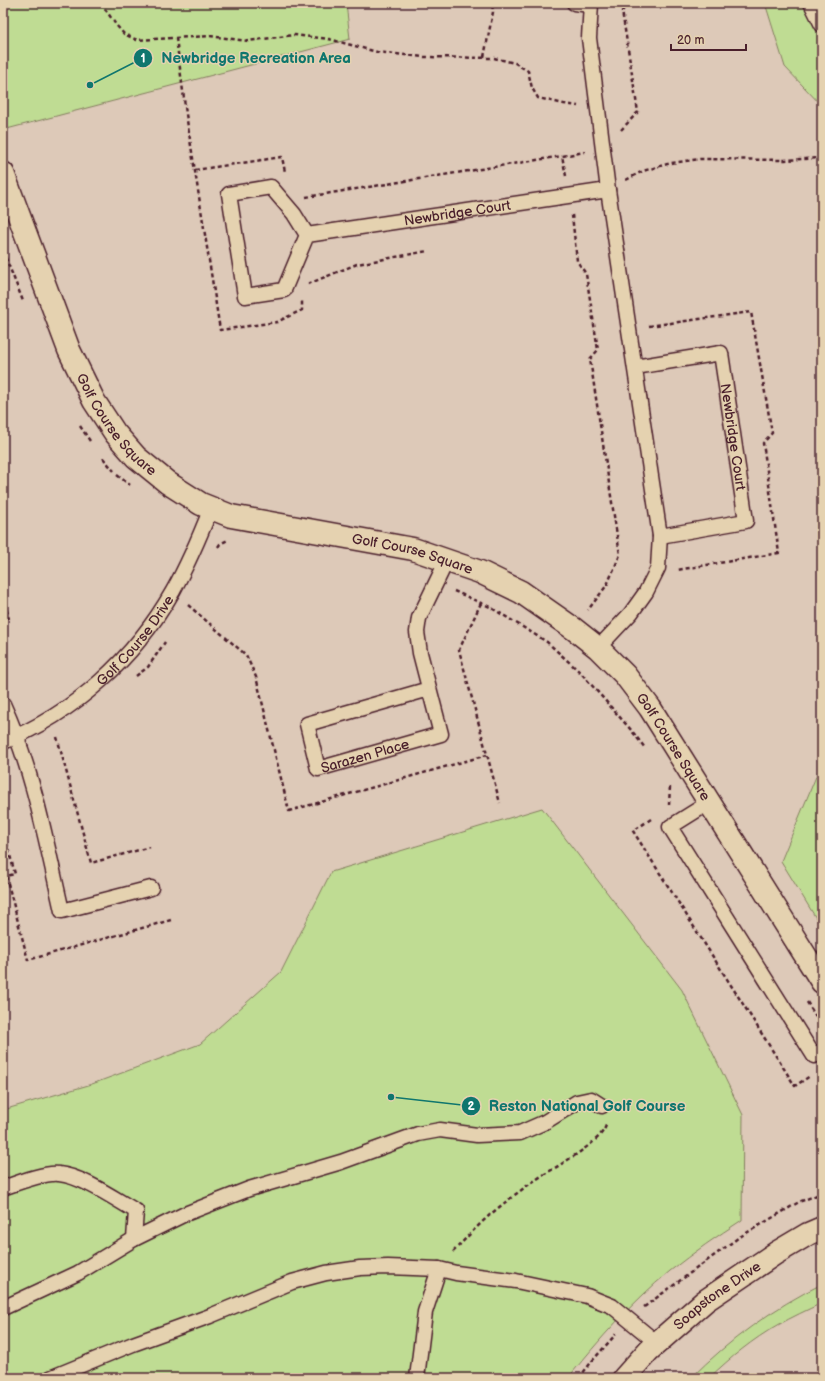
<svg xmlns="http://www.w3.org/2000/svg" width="825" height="1381" viewBox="0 0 825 1381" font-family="'Balsamiq Sans',sans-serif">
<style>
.green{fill:#bfdc93;stroke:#847e5f}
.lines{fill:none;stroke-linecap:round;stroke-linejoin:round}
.lane-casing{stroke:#4a1f2b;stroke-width:17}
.street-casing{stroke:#4a1f2b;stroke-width:25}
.secondary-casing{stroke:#4a1f2b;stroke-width:25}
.path{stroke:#4a1f2b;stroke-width:2.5;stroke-dasharray:4 3;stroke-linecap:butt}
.lane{stroke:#e5d2b0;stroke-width:14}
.street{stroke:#e5d2b0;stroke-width:22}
.secondary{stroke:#e5d2b0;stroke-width:22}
.labels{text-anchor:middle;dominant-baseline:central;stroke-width:3;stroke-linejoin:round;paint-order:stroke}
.street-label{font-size:14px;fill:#4a1f2b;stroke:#e5d2b0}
.leader{fill:none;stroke:#0f766e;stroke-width:1.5}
.callout-dot{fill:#0f766e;stroke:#e5d2b0;stroke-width:1.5}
.mark-label{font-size:12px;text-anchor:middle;font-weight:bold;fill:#fff}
.callout-label{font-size:15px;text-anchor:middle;font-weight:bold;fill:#0f766e;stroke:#e5d2b0;stroke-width:3;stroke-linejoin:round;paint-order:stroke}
</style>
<rect width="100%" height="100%" fill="#ddc9b8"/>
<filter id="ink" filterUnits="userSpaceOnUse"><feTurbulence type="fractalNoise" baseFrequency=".025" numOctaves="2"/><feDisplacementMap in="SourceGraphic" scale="8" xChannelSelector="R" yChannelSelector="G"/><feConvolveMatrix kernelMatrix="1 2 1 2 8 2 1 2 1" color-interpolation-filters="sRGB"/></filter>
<g filter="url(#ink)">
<!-- green -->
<g class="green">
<polygon points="3,3 346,3 350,39 3,130"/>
<polygon points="765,3 822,3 822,106 785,67"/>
<polygon points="822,762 822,928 781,861"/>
<path d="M542,808l140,182 61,125 -1,105c-25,16 -49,33 -72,51 -39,32 -71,69 -102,107h-565v-268l89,-26 108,-40 81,-72 50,-100z"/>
<path d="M822,1284v19c-15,7 -30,14 -44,22 -25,14 -48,33 -69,53h-18c38,-38 82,-70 131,-94z"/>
</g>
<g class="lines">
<defs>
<g id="lane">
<polyline points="574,3 590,5"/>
<polyline points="591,3 589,38 608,190 660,536 658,568 646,592 631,613 598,648"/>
<polyline points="811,3 822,25"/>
<path id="s1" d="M307,235l-23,55 -39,6 -16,-102 42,-7 23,27 13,21 301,-45"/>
<path id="s2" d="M635,367l86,-14 25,168 -86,15"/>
<path id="s3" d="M429,689l-122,35 11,45 123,-35 -21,-81 -3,-21 2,-14 28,-58"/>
<path d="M3,704c30,65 43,137 59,207l89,-23"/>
<path id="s4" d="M3,742c72,-29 132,-84 170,-151 15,-27 27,-55 38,-83"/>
<polyline points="710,802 670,827 814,1056 822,1051"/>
<path d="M3,1188c14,-5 42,-16 56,-14 23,2 56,25 77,37l-2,28"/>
<polyline points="3,1308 78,1273 134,1239 185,1214 249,1189 341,1162 418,1134 440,1130 477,1135 520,1133 545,1122 577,1102 591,1099 602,1106"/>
<polyline points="50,1378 133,1344 210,1316 292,1282 326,1273 360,1268 388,1267 439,1269 456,1273 516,1281 587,1296 612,1306 657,1343"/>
<polyline points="417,1378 425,1312 439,1269"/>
</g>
<g id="street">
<path id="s5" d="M3,173l66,177 25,51 21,32 21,24 32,26 33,21 30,12 182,33 67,23 41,20 53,37 24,19 27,27 25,33 172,274"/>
</g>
<g id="secondary">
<path id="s6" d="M624,1378l25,-28 56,-49 71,-48 32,-19 14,-6"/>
</g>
</defs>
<!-- lane casing -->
<use href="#lane" class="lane-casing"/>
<!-- street casing -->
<use href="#street" class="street-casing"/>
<!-- secondary casing -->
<use href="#secondary" class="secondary-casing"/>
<!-- path -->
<g class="path">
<polyline points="101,3 116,25 124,34 137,40 210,36 248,41 294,35 329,39 377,52 424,57 494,58 515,63 528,71 532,88 538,98 564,104 578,106"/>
<polyline points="176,38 186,114 220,330 277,322 302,310 302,300"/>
<polyline points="484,57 493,12 492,3"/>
<polyline points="621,130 638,112 622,11 629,3"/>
<polyline points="195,170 282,157 285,172"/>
<polyline points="566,176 562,156 585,152"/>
<polyline points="626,180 643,171 671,163 700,159 785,160 822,158"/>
<polyline points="306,197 562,156"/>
<polyline points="572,215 577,261 586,274 598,350 590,359 620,555 607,585 588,610"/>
<polyline points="3,251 23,301"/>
<polyline points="308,284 357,264 428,251"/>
<polyline points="649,326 751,312 772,433 763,443 779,553 677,570"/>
<polyline points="80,426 90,441"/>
<polyline points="103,458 114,471"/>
<polyline points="117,475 130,485"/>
<polyline points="218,547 220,544 228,540"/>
<polyline points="454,591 490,607 547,642 581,673 632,731 645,748"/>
<polyline points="3,596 9,619"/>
<polyline points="481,603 459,650 500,803"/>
<polyline points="188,605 246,655 256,677 289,811 487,755"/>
<polyline points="136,676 148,667 165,642"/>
<polyline points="57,737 91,863 150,847"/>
<polyline points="669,805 670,786"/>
<polyline points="651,819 633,831 795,1086 810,1076"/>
<polyline points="3,829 15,874 6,876 28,960 171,920"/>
<polyline points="807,1002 822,1027"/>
<path d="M453,1252c14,-15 28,-30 44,-43 12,-10 24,-19 37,-28 17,-12 67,-37 72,-56"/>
<polyline points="644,1307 738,1238 799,1202 822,1193"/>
<polyline points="579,1378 593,1360 616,1334"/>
</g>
<!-- lane -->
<use href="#lane" class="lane"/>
<!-- street -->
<use href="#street" class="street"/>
<!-- secondary -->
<use href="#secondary" class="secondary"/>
</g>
</g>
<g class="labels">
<!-- street labels -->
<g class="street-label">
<text stroke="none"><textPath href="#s1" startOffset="457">Newbridge Court</textPath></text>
<text stroke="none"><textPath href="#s5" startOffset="278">Golf Course Square</textPath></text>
<text stroke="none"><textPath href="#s2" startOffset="172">Newbridge Court</textPath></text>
<text stroke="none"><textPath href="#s5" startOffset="614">Golf Course Square</textPath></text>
<text stroke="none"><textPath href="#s4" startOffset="169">Golf Course Drive</textPath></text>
<text stroke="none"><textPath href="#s5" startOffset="950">Golf Course Square</textPath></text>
<text stroke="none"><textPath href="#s3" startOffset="222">Sarazen Place</textPath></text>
<text stroke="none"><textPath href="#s6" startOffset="125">Soapstone Drive</textPath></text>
</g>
</g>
<!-- callouts -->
<path class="leader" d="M90 85L143 58M391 1097L471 1106"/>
<g class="callout-dot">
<circle cx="90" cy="85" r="4"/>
<circle cx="391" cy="1097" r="4"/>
<circle cx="143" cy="58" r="10"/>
<circle cx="471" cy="1106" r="10"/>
</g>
<g class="mark-label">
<text x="143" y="62">1</text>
<text x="471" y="1110">2</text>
</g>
<g class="callout-label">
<text x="256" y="63">Newbridge Recreation Area</text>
<text x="587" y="1111">Reston National Golf Course</text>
</g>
<!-- margin -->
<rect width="825" height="1381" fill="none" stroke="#e5d2b0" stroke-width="16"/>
<rect x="8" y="8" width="809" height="1365" fill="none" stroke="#4a1f2b" stroke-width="1.5" filter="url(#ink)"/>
<!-- scale -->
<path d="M671 44v6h75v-6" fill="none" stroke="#4a1f2b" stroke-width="2"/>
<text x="677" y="44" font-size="12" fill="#4a1f2b" stroke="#e5d2b0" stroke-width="3" paint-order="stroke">20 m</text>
</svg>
